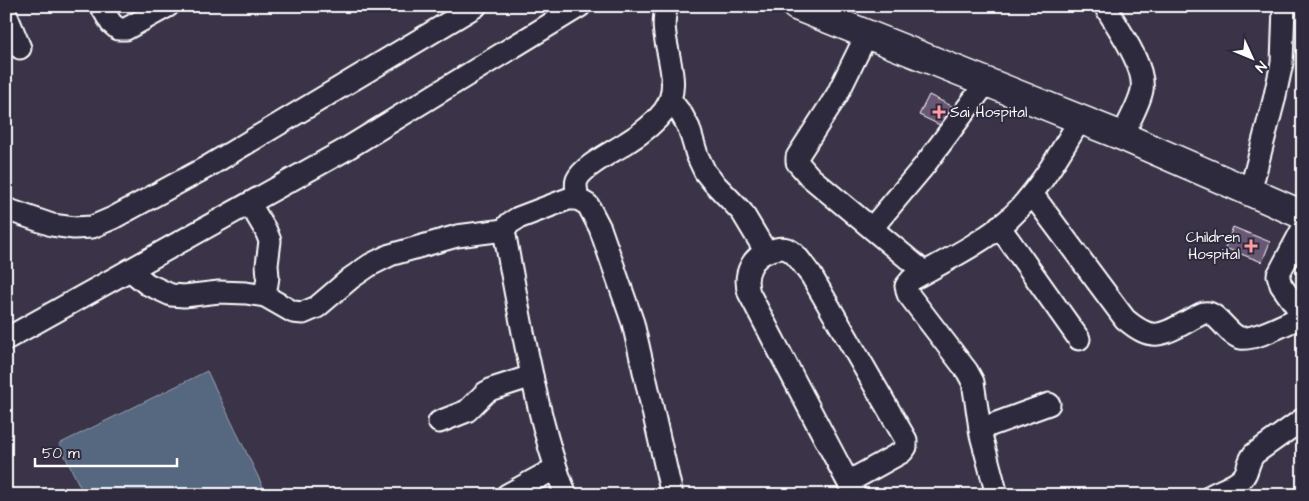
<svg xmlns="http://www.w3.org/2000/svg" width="1309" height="501" viewBox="0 0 1309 501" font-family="'Architects Daughter',sans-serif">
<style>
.water{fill:#54677f;stroke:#98a4b2}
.building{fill:#695974;stroke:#fff}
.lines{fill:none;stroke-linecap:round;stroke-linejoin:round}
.street-casing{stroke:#fff;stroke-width:25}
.secondary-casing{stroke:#fff;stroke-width:31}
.street{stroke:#2f2a3d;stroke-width:21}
.secondary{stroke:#2f2a3d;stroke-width:28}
.poi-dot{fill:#ff9aa2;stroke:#2f2a3d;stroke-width:2}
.labels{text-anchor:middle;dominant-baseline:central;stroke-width:4;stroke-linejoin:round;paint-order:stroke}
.poi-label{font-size:15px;fill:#fff;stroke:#2f2a3d;text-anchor:start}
</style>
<rect width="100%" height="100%" fill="#3b3348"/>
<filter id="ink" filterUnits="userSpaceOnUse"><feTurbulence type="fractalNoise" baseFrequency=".02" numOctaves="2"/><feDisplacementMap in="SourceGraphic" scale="10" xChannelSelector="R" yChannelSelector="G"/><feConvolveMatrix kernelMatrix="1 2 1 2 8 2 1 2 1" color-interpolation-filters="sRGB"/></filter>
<g filter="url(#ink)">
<!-- water -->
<polygon class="water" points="207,371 267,495 84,495 59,444"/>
<!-- building -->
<g class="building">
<polygon points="929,95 954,107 944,127 919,115"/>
<polygon points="1233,227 1270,242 1262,262 1225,248"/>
</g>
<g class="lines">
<defs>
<g id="street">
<polyline points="101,6 111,23 118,29 126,29 168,6"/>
<path d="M1105,6c12,21 41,60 37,84 -2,12 -14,34 -20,46"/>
<polyline points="6,14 20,48"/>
<polyline points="866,36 837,95 797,157 797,162 810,177 924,272"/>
<polyline points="671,101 682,115 689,128 697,155 705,172 713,182 742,212 766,252"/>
<polyline points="1250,192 1274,100 1282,63 1284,6"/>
<path d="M1032,194l93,125c27,23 36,17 65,1 4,-2 10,-6 14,-7 13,-3 23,22 37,25 16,2 47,-16 62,-22"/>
<path d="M578,199c-1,-6 -3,-14 -1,-19 6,-14 36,-28 49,-37 13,-8 29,-20 38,-32 23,-31 -9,-71 3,-105"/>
<polyline points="250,204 266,231 270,241 267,265 268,277 265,296"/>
<polyline points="6,209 52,225 74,228 92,227 113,218 207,167 476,6"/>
<polyline points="999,226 1079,339"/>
<polyline points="872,228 924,166 986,83"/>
<polyline points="1303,228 1278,275 1281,285 1303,316"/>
<polyline points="130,270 147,284 171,295 184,296 219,292 246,293 265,296 293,312 303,313 317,307 351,278 370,265 390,255 457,236 504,230"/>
<polyline points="6,339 343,151 580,6"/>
<polyline points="439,422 467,411 485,393 492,389 532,376"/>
<polyline points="980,429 1049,404"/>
<path d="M848,482l54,-30 4,-5v-7l-95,-165c-7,-8 -14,-22 -24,-26 -6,-2 -10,0 -16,1 -19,6 -28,24 -22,43 35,67 70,135 106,202"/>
<polyline points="507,495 556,468"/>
<path d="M566,495c-17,-42 -27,-85 -36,-129 -10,-46 -18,-91 -26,-136l6,-7 8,-5 50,-19h10l10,6 12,23 33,95 39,172"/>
<path d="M997,495l-16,-60 -8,-53 -6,-11 -59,-77 -2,-8 5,-6c30,-17 73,-38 98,-61 30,-28 50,-65 71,-99"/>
<path d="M1212,495c9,-5 26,-10 32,-19 5,-7 3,-13 10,-22l49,-35"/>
</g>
<polyline id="secondary" points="796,6 1122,136 1303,215"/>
</defs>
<!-- street casing -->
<use href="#street" class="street-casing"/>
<!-- secondary casing -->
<use href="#secondary" class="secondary-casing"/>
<!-- street -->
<use href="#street" class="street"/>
<!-- secondary -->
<use href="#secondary" class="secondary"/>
</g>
</g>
<!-- markers -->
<g class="poi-dot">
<path d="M936.5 104.5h5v5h5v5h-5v5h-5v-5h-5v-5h5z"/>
<path d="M1248.5 238.5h5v5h5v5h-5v5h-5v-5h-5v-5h5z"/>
</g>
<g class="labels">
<!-- poi labels -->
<g class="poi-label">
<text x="950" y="112">Sai Hospital</text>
<text x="1240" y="237" text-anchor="end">Children<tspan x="1240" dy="17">Hospital</tspan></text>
</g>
</g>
<!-- margin -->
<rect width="1309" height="501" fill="none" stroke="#2f2a3d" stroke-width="25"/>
<rect x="12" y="12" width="1284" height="476" fill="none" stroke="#fff" stroke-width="2" filter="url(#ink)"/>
<!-- north arrow -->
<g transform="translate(1252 58) rotate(134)" stroke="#2f2a3d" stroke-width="4" paint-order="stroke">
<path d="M0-4L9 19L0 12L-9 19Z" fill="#ffffff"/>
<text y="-8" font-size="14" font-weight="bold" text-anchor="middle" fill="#ffffff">N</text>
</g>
<!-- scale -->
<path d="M35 458v8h142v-8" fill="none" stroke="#ffffff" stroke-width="2.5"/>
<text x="42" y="458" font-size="15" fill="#ffffff" stroke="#2f2a3d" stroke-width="4" paint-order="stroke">50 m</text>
</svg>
